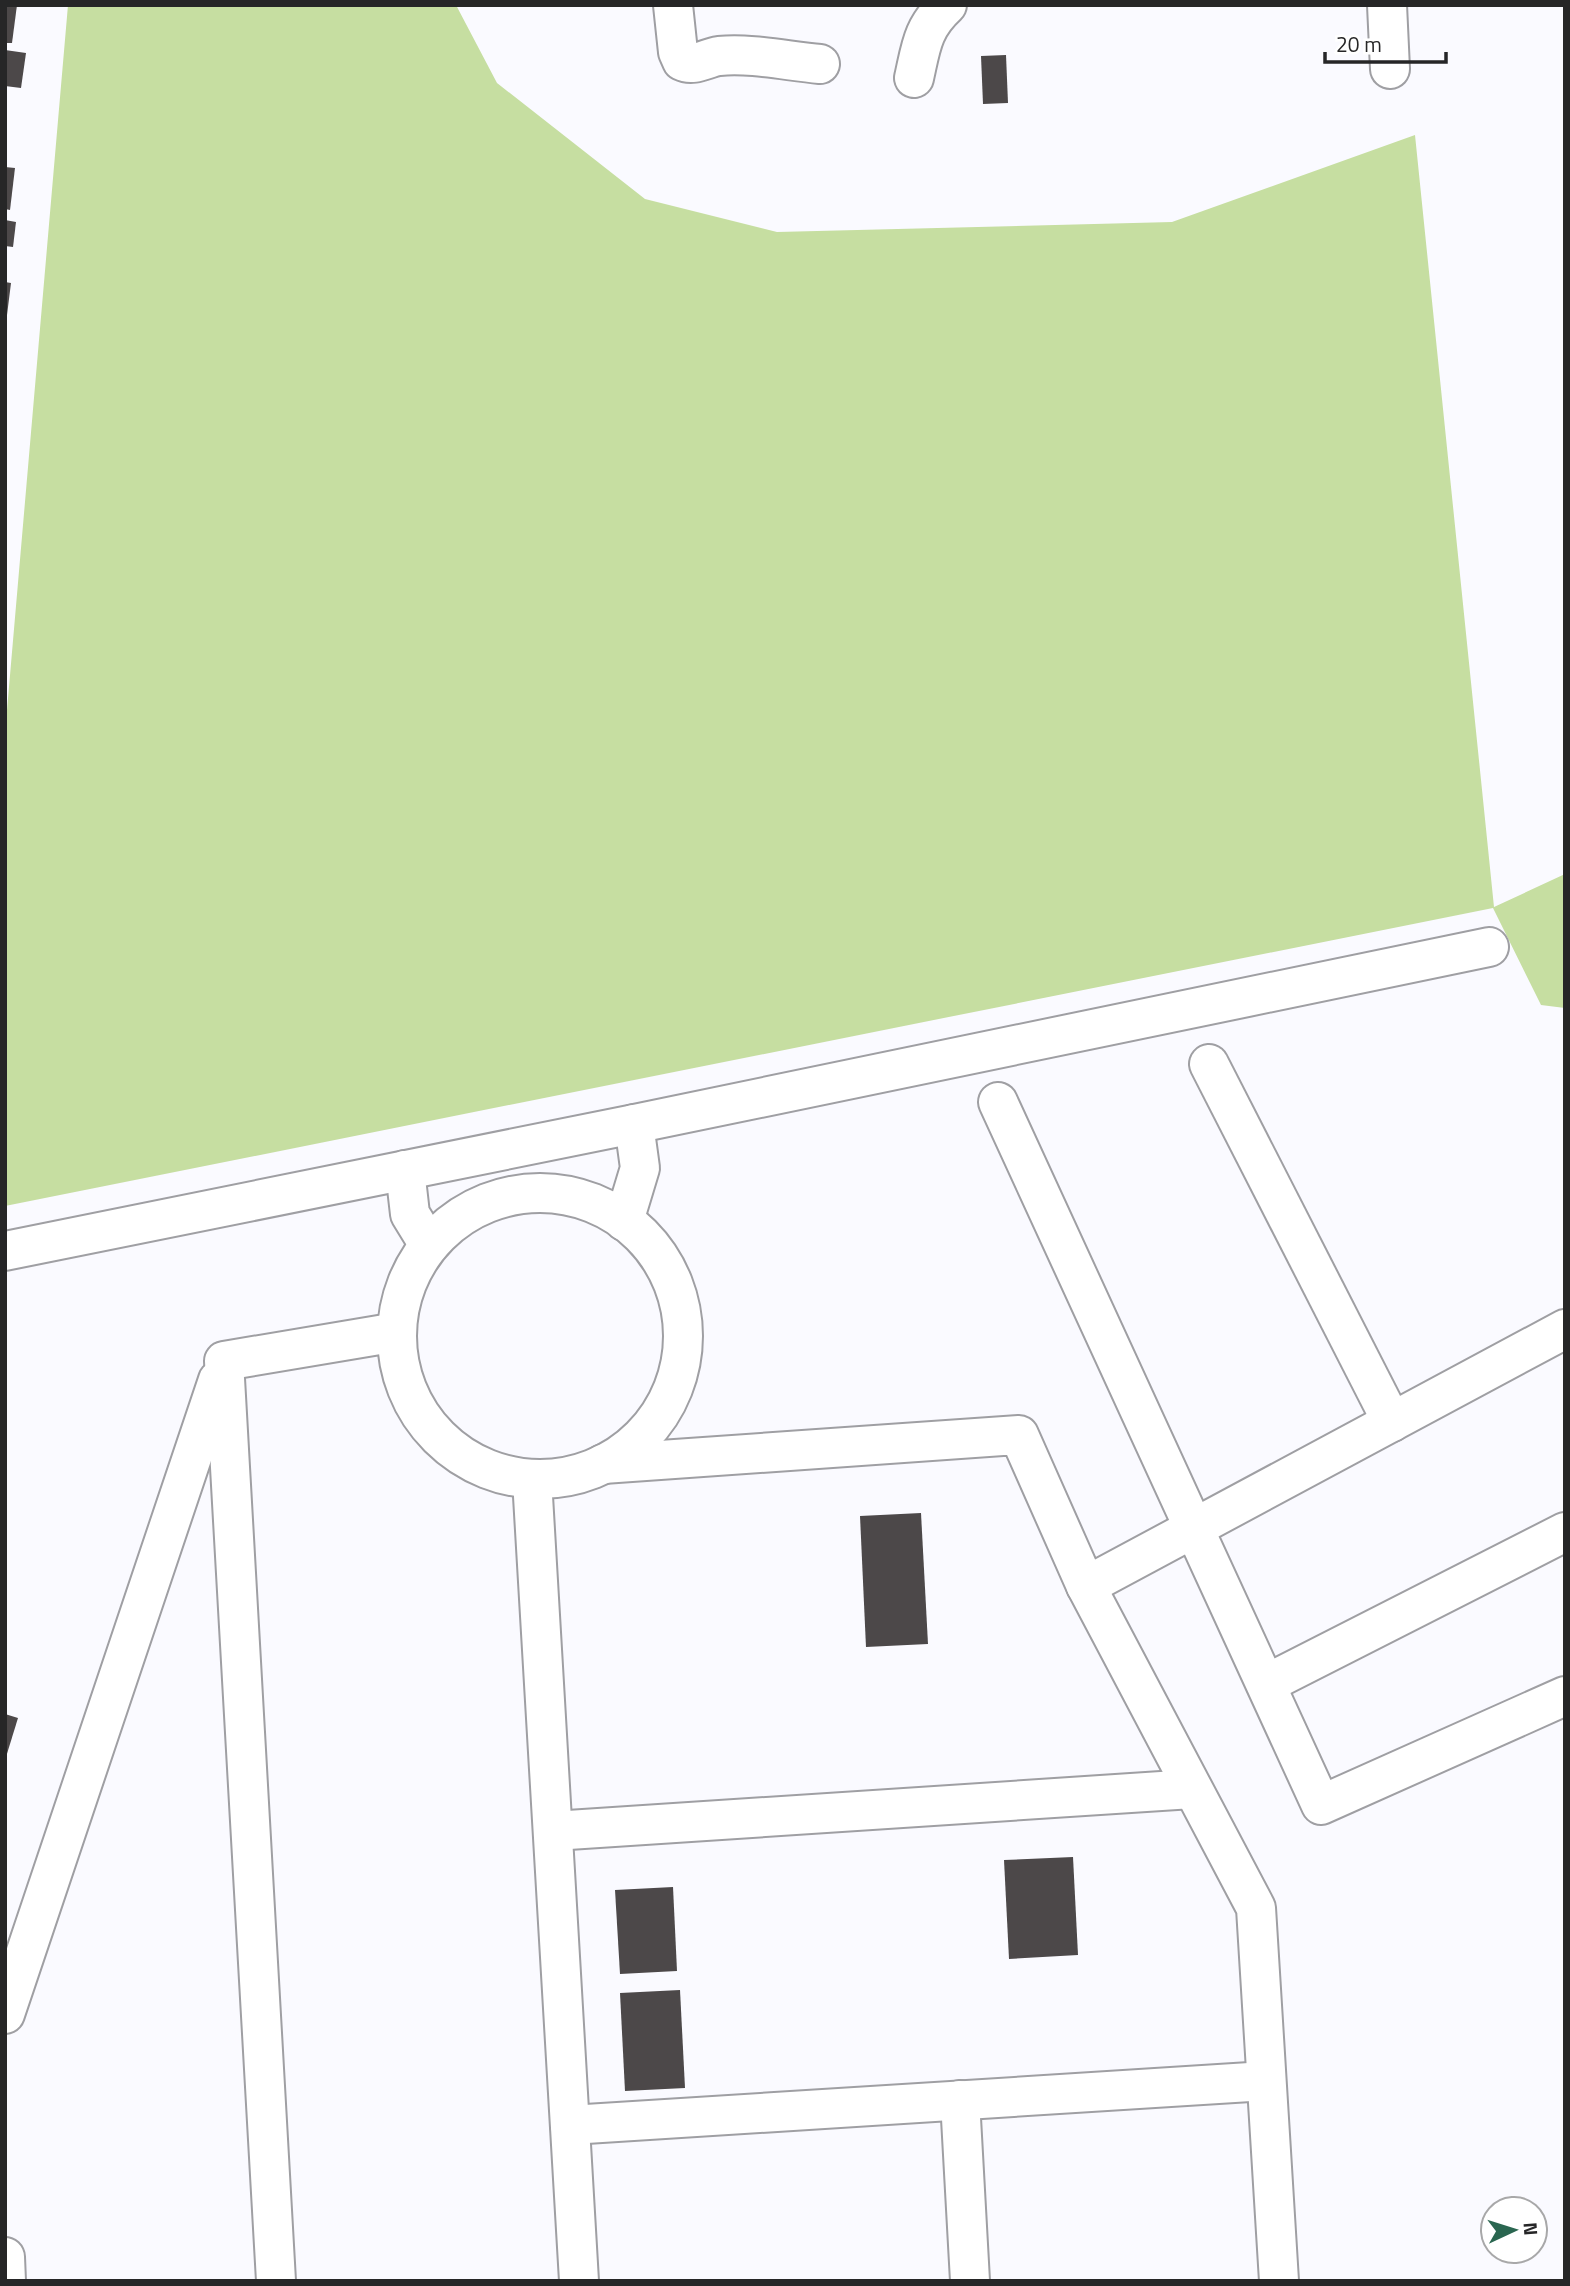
<svg xmlns="http://www.w3.org/2000/svg" width="1570" height="2286" viewBox="0 0 1570 2286" font-family="'Titillium Web',sans-serif">
<style>
.green{fill:#c6dea1}
.building{fill:#4c4849}
.lines{fill:none;stroke-linecap:round;stroke-linejoin:round}
.street-casing{stroke:#9f9fa3;stroke-width:42}
.street{stroke:#fff;stroke-width:38}
</style>
<rect width="100%" height="100%" fill="#fafaff"/>
<!-- green -->
<polygon class="green" points="68,5 456,5 497,83 645,199 777,232 1172,222 1415,135 1494,907 1565,874 1565,1008 1541,1005 1493,908 5,1206 5,733"/>
<!-- building -->
<g class="building">
<polygon points="5,5 17,5 12,43 5,43"/>
<polygon points="5,50 26,53 21,88 5,86"/>
<polygon points="1006,55 1008,103 983,104 981,56"/>
<polygon points="5,167 15,168 10,210 5,209"/>
<polygon points="5,220 16,222 13,247 5,246"/>
<polygon points="5,282 11,283 7,315 5,315"/>
<polygon points="921,1513 928,1644 866,1647 860,1516"/>
<polygon points="5,1714 18,1718 6,1757 5,1757"/>
<polygon points="1073,1857 1078,1955 1009,1959 1004,1860"/>
<polygon points="673,1887 677,1971 620,1974 615,1890"/>
<polygon points="680,1990 685,2088 625,2091 620,1993"/>
</g>
<g class="lines">
<defs>
<g id="street">
<path d="M673,5l5,47 4,9c12,6 24,-3 37,-5 33,-3 68,5 101,8"/>
<polyline points="1387,5 1390,69"/>
<path d="M914,78c7,-31 8,-50 33,-73"/>
<polyline points="1209,1064 1392,1422"/>
<polyline points="998,1102 1321,1805 1565,1696"/>
<polyline points="405,1170 410,1214 429,1245"/>
<circle cx="540" cy="1336" r="143"/>
<polyline points="624,1221 640,1168 634,1124"/>
<polyline points="5,1251 634,1124 1489,947"/>
<polyline points="603,1464 1019,1435 1086,1586 1256,1908 1279,2281"/>
<polyline points="532,1479 579,2281"/>
<polyline points="1086,1586 1565,1329"/>
<polyline points="1266,1684 1565,1532"/>
<polyline points="553,1831 1192,1789"/>
<polyline points="5,2014 218,1380"/>
<polyline points="960,2100 970,2281"/>
<polyline points="570,2125 1266,2081"/>
<polyline points="5,2257 6,2281"/>
<polyline points="276,2281 224,1361 397,1332"/>
</g>
</defs>
<!-- street casing -->
<use href="#street" class="street-casing"/>
<!-- street -->
<use href="#street" class="street"/>
</g>
<!-- border -->
<rect width="1570" height="2286" fill="none" stroke="#262627" stroke-width="14"/>
<!-- north arrow -->
<g transform="translate(1514 2230) rotate(86)"><circle r="33" fill="#ffffff" stroke="#a8a8a9" stroke-width="2"/>
<path d="M0-5L12 26L0 18L-12 26Z" fill="#2a6650"/>
<text y="-10" font-size="19" font-weight="bold" text-anchor="middle" fill="#262627">N</text>
</g>
<!-- scale -->
<path d="M1325 52v10h121v-10" fill="none" stroke="#262627" stroke-width="3.5"/>
<text x="1336" y="52" font-size="21" fill="#262627" stroke="#ffffff" stroke-width="5" paint-order="stroke">20 m</text>
</svg>
